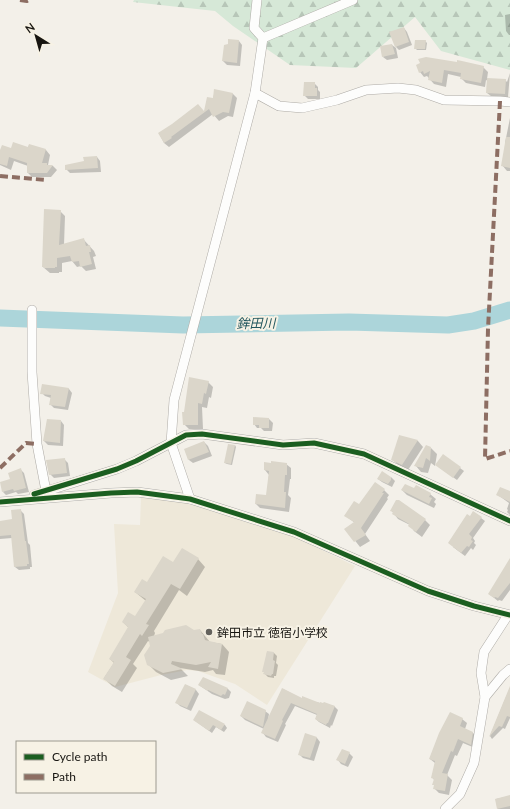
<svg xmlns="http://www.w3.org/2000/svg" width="510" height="809" viewBox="0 0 510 809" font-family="Lato,'Noto Sans JP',sans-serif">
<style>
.built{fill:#eee8d9}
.forest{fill:url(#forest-firs)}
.shadow{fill:#0003}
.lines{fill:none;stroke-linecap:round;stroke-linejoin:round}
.river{stroke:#acd5da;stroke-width:17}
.building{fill:#dbd6ca}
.minor-casing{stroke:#aeaba6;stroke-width:10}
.minor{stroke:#fdfdfc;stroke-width:9}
.quiet{stroke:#8d6e63;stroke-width:4;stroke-dasharray:8 4;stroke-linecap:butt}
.cycleway-casing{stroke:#f7f2e5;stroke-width:8}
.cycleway{stroke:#1b5e20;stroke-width:5}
.poi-dot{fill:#64625d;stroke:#f7f2e5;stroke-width:1.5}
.labels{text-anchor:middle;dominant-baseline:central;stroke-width:4;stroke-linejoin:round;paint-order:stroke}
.poi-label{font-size:12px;fill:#171511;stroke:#f7f2e5;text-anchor:start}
.water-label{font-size:13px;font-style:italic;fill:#22575e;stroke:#f7f2e5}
</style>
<defs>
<pattern id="forest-firs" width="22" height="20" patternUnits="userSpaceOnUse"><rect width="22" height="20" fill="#d6e8d7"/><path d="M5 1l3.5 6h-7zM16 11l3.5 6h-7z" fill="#b7c6b8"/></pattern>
</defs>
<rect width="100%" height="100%" fill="#f3f0e9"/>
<!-- built -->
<polygon class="built" points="141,497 186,501 293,536 355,566 267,705 235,684 198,671 187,670 161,675 115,687 88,672 118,593 114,524 140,525"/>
<!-- forest -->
<polygon class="forest" points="134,0 510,0 510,70 441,51 415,17 356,68 290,65 233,26 215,11 133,2"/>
<!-- shadow -->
<g class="shadow">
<polygon points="510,14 510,35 509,35 506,31 505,15"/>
<polygon points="404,28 407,32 412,45 399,50 396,47"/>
<polygon points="239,41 242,45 240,66 227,65 223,61 229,45"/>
<polygon points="425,41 427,43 426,50 417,50 415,48"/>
<polygon points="392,45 396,48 398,58 387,60 383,57"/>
<polygon points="417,65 483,67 488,72 487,79 505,80 507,82 510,73 508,97 491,96 487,93 488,81 486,80 485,87 466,83 461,78 461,77 448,74 446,87 434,84 427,76 424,77 420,72"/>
<polygon points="314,83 318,87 318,90 320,92 320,99 308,99 304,95"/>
<polygon points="215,90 233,94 237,98 233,117 228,116 219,121 213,114 169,147 164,143 159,133 204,112 213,99"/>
<polygon points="510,118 510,171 507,171 502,165 506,144 505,143"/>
<polygon points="29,145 46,150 50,155 48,165 53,166 57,170 51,177 32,177 28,173 28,166 14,161 11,170 0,165 0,153 12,149 28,148"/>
<polygon points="97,157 100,161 101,172 70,173 66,169"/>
<polygon points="60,211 65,216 64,245 84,240 94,251 96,256 93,257 96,269 86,271 81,266 77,267 72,261 62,263 62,272 59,272 59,273 50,273 43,267"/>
<polygon points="208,382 213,387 211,398 209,397 207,408 202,407 203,429 189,429 184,424"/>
<polygon points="43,385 69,389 72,393 68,410 54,408 50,404 51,398 45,396 42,393"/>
<polygon points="269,419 273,423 272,431 264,431 261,428 257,428 254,424"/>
<polygon points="61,421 64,425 63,446 48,445 44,441"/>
<polygon points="400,437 418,441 423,447 408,470 398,465 393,460"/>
<polygon points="204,442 208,446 212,456 193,463 189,460 185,450"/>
<polygon points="235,445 236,447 232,465 227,464 225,463"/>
<polygon points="431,448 437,454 435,466 431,463 428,473 421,472 416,466"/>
<polygon points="64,459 68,463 70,476 54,478 50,474"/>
<polygon points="286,464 291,468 291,479 290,479 288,495 291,498 289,512 260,508 256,504 267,496 269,475 265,470"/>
<polygon points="440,468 460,468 464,471 457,480"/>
<polygon points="21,470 24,473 29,492 18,494 16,492 6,495 3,492 11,479"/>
<polygon points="391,477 395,481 392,487 382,482 378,479"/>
<polygon points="384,490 389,495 387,498 388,499 365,534 370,541 360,547 346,529 355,523 346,516"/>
<polygon points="402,490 430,494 436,499 434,502 436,504 434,508 407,495"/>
<polygon points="510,493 510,515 507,512 508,510 507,509 509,503 498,495"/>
<polygon points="20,510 24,514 28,543 30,545 32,567 30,567 30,569 19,570 15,567 12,538 0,539 0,522 13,520"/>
<polygon points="391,510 425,520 430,525 422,537 414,531 410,525 398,519"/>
<polygon points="470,517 481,518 485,521 473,538 475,541 474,543 476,545 473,550 471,548 465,556 453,547"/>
<polygon points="198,559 205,567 187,596 179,590 154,631 155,633 154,636 200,630 210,642 222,644 229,652 225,675 216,674 213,670 205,672 180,668 188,676 171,680 156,672 148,664 151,646 150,642 148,641 133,664 137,668 122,692 112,686 104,678 114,663 110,659 129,628 123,622 136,618 146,601 135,592 173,563"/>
<polygon points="510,561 510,590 502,601 499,600 498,601 489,594"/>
<polygon points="267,652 274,653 277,656 276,663 278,665 276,676 274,676 274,678 268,677 265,674"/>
<polygon points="186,685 196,690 199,694 191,711 180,706 177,703"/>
<polygon points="199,685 228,689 231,692 229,698 225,699 212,694"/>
<polygon points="283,689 302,699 334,706 338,710 332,726 331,725 330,728 319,722 316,719 317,715 295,706 285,724 286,725 278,742 266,737 263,733 264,729 245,720 241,716 265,711 269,714 268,720"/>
<polygon points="506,697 510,699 510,718 505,729 503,728 492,739 490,736"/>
<polygon points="462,719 467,723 465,729 473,733 477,737 475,748 463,743 457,756 455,755 447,775 452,780 449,795 439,793 434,788 434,780 433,778 435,763 430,759"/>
<polygon points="194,720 225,725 227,728 224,732 216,727 212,733"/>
<polygon points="306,735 317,738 320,742 314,761 303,758 299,754"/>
<polygon points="349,753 353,757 348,767 341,764 338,760"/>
<polygon points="510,796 510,809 498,809 496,799"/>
</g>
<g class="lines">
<!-- river -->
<polyline class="river" points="0,318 183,325 349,322 448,325 474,321 510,310"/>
</g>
<!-- building -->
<g class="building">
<polygon points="404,27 409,42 395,47 389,32"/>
<polygon points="228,39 239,40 237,63 222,61 224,45 228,44"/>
<polygon points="415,40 426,40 425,49 414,49"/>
<polygon points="392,44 395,54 382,57 380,46"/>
<polygon points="426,57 457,62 457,60 462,61 484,66 481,83 460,79 461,73 444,70 442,83 428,80 430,71 424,74 423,71 419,73 416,65 420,63 418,59"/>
<polygon points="487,78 506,79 505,94 486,93"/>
<polygon points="304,82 315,82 315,88 317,88 317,96 303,96"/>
<polygon points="214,89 233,93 229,113 223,112 213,117 209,109 171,137 172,138 164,143 158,133 172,124 198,104 204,111 207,97 213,98"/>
<polygon points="506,137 510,137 510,168 501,166"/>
<polygon points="13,142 28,147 29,144 46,149 42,163 47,163 47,165 53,165 47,173 27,173 27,163 9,157 7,166 0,164 0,150 2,145 11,148"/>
<polygon points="97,156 98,168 65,170 65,165 84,161 83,157"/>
<polygon points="44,209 61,210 59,245 84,238 86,246 90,245 91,252 89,252 92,264 80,267 79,261 72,262 70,256 57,258 57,267 55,267 55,268 44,268 44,267 42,267"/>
<polygon points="189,377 209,381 206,394 204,393 202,404 198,403 198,425 183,425 182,412 184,412"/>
<polygon points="42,384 69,388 65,407 49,405 51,395 40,394"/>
<polygon points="253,417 269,418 269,428 259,428 259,425 253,425"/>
<polygon points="47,419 61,420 60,443 43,441"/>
<polygon points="399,435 418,440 402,465 391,460"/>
<polygon points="204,441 209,452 188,460 184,449"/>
<polygon points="228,444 235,445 231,464 224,463"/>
<polygon points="426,445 431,447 430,461 426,458 423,468 414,466"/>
<polygon points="443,454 461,467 453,478 435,465"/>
<polygon points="65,458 67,473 49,475 46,460"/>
<polygon points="271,461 287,463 287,475 285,475 284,492 286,492 285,508 255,504 256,494 266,495 269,471 264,470 264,462 271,463"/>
<polygon points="21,468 26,488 14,491 13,489 2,492 0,482 10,479 8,473"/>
<polygon points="382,471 391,477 391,480 388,484 377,479"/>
<polygon points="375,482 385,489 382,493 384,493 361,528 366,535 354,542 344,529 354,522 344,516 354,501 359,504"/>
<polygon points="405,484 414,488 416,485 431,493 429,497 432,498 429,504 401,490"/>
<polygon points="500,487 510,491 510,502 496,495"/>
<polygon points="396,500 399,500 426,519 416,532 408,526 409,524 392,514 393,512 390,511"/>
<polygon points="21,509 25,541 26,541 29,564 27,564 27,566 14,567 11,535 0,536 0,521 12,519 11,510"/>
<polygon points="473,511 482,517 469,534 472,537 471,540 473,541 469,547 467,546 461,553 448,543 467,514 470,516"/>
<polygon points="182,548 199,558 180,589 171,584 146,624 149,625 142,636 140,634 126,657 131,660 115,686 103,679 114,662 109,659 128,627 122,622 128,612 135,616 146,599 134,592 142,579 147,582 163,556 173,562"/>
<polygon points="510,558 510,583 498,598 495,597 494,598 488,594"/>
<polygon points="186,625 194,630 200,629 202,634 203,634 205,640 222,644 218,669 208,667 211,662 196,665 172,661 171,664 183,669 163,673 147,665 144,655 150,646 148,637 163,633 165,630"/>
<polygon points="267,651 274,652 273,660 275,661 273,674 272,674 271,676 263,674 264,672 262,672"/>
<polygon points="203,677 228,688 225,695 223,694 221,696 208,690 208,691 198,685"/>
<polygon points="185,684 196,689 187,708 175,703"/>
<polygon points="510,686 510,717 507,716 502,727 499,726 489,737"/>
<polygon points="282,688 302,698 302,696 320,703 320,702 323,703 324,702 335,706 328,723 327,723 326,725 318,721 315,719 317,714 291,703 282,720 283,721 275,739 261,733"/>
<polygon points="247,701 266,710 263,727 240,716"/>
<polygon points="199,710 225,724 221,730 213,725 209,731 193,720"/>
<polygon points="450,712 463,718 460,726 473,732 471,745 458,739 453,752 451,751 442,773 448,774 445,791 433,789 434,785 432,785 434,779 431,778 435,761 429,759 439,733"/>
<polygon points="305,733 317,737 310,758 298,755"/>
<polygon points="342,749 350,752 345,764 336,760"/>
<polygon points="510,795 510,806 497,809 495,799"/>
</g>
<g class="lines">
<defs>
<g id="minor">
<polyline points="263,38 353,0"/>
<polyline points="255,93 279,106 302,108 337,100 366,90 398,88 416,90 444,100 500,101 510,102"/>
<polyline points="32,310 32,372 37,444 46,491"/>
<polyline points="34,495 117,469 136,461 186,435 202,434 283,445 314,443 364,454 510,521"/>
<polyline points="190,499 171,443 174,400 255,93 263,38 254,28 257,0"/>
<polyline points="0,502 111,493 137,492 190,499 294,532 428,591 474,606 510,615"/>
<polyline points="485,697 481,673 484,652 508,615"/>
<polyline points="445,809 460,794 474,763 485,697 503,675 510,669"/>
</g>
</defs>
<!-- minor casing -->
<use href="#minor" class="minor-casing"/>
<!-- minor -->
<use href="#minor" class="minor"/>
<!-- quiet -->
<g class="quiet">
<polyline points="20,0 27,1 29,0"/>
<polyline points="500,101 488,329 485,459 510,451"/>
<polyline points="0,176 46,180"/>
<polyline points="0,468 26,443 37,444"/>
</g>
<defs>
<g id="cycleway">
<polyline points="34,494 117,469 136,461 186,435 202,434 283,445 314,443 364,454 510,521"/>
<polyline points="0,502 111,493 137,492 190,499 294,532 428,591 474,606 510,615"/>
</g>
</defs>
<!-- cycleway casing -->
<use href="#cycleway" class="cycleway-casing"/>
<!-- cycleway -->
<use href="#cycleway" class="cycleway"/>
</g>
<!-- markers -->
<circle class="poi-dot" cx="209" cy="632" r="4"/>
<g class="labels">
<!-- poi labels -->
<g class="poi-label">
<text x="217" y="632">鉾田市立 徳宿小学校</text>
</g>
<!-- water labels -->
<g class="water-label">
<text transform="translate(256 323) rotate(-1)">鉾田川</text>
</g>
</g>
<!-- legend -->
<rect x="16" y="741" width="140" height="52" fill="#f7f2e5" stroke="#9d9a90"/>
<rect x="24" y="754" width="20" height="6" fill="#1b5e20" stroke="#9d9a90"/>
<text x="52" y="761" font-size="12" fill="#171511">Cycle path</text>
<rect x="24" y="774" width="20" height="6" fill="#8d6e63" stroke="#9d9a90"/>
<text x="52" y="781" font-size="12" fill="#171511">Path</text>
<!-- north arrow -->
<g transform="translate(36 36) rotate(323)" stroke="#f7f2e5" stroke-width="3" paint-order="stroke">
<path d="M0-3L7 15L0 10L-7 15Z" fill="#171511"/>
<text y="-6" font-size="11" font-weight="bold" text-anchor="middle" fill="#171511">N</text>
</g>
</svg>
